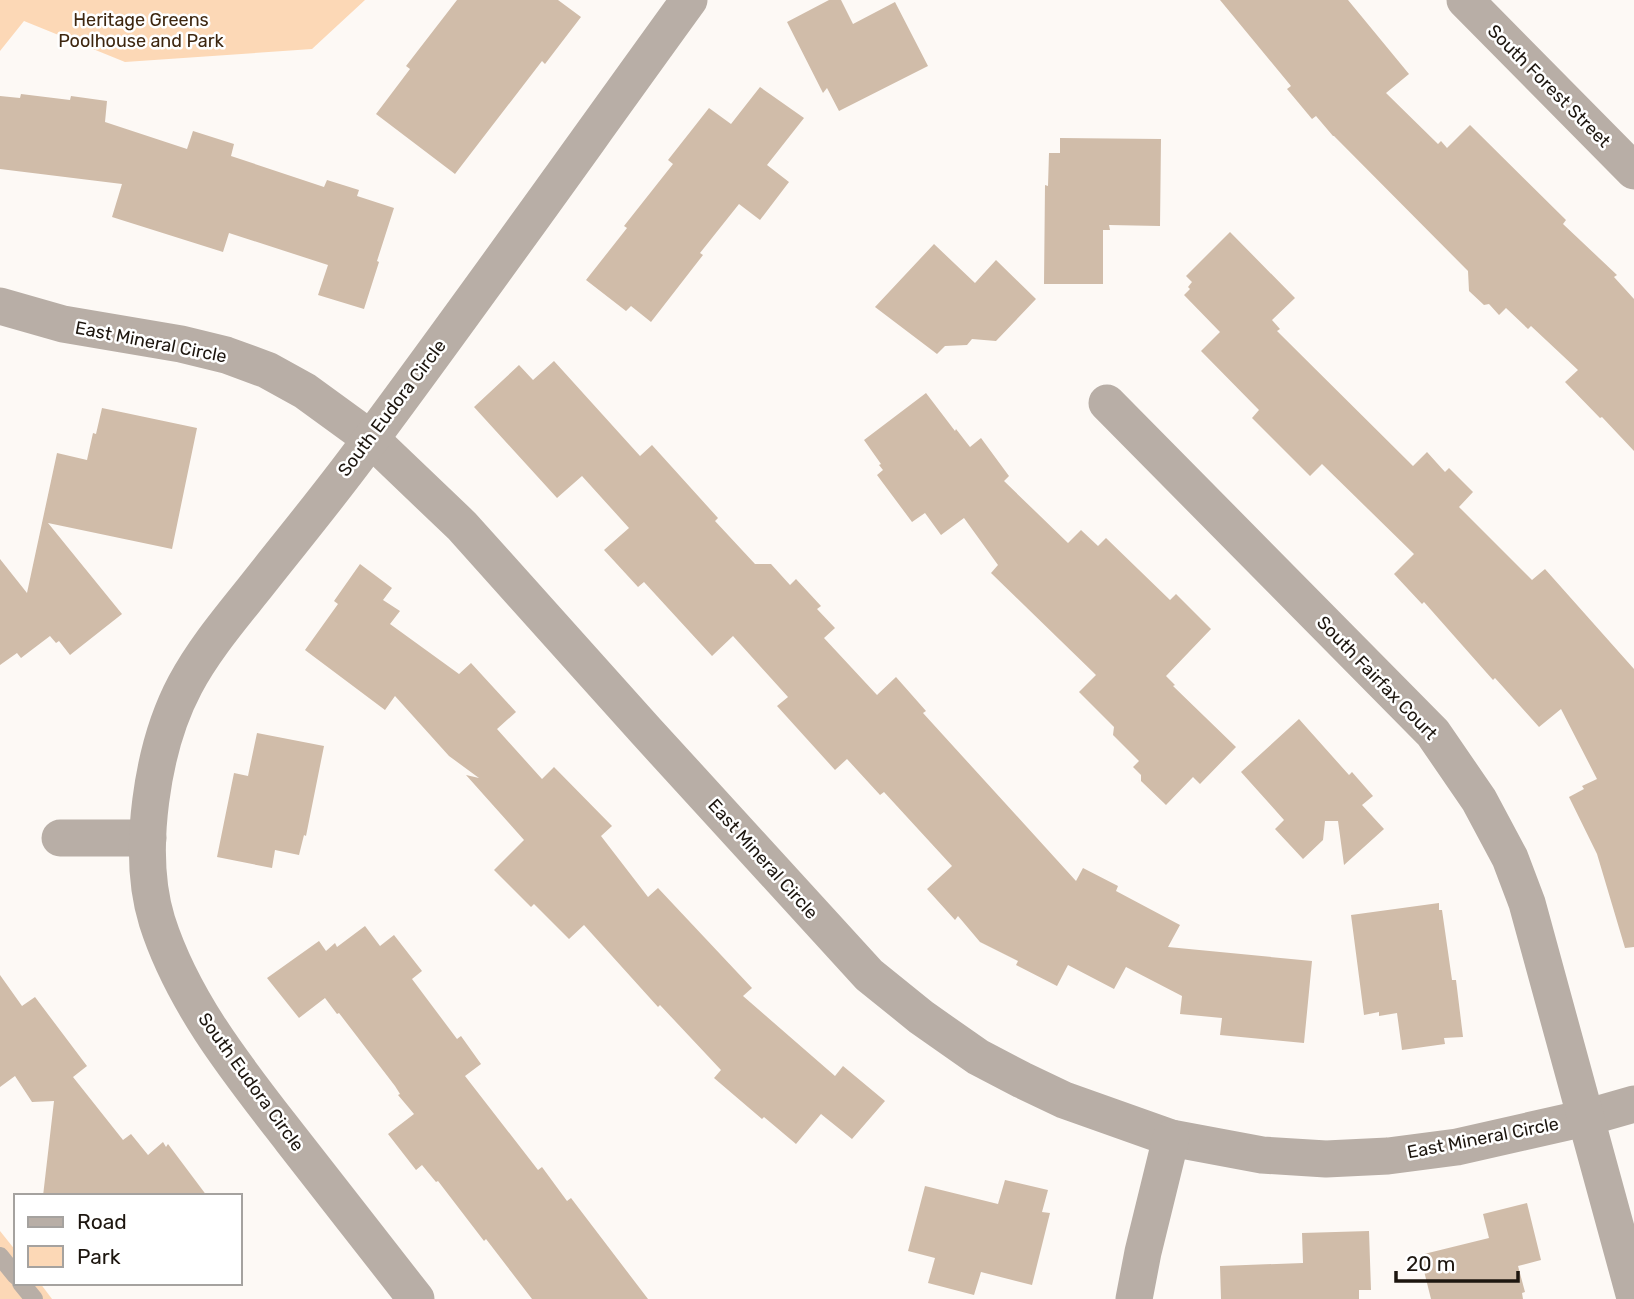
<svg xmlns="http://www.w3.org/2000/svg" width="1634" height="1299" viewBox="0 0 1634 1299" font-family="Rubik,sans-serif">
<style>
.green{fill:#fcd8b6}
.building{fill:#d0bca9}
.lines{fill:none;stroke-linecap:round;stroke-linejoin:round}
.lane{stroke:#b8aea6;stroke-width:18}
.street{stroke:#b8aea6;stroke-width:37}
.labels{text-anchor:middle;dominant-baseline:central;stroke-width:5;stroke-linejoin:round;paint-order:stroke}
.park-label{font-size:18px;fill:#3e2710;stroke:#fff}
.street-label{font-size:18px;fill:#1d160f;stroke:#fff}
</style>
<rect width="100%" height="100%" fill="#fdf9f5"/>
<!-- green -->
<g class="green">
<polygon points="0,0 365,0 312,49 125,62 24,21 0,51"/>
<polygon points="0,1231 16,1251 16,1283 40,1283 52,1299 0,1299"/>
</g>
<!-- building -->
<g class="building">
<polygon points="457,0 558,0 581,17 545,64 542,61 455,174 376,114 410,69 406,66"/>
<polygon points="829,0 841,0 853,24 895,2 928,66 839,111 827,88 823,93 787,22"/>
<polygon points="1220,0 1348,0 1409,74 1386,93 1438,144 1441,141 1447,148 1470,125 1566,220 1563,224 1617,275 1614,277 1634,299 1634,451 1602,417 1600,418 1565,382 1578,370 1531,326 1528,329 1506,308 1499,315 1489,304 1484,305 1469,291 1468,271 1334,136 1333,136 1316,116 1312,119 1287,89 1291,86"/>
<polygon points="760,87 804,118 767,165 789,182 760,220 739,204 700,253 703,255 651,322 631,306 626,311 586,280 627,228 624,226 673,164 668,160 709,108 731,124"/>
<polygon points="21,94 70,100 71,96 107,101 105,122 187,149 193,131 234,144 231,156 324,187 327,180 359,190 357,196 394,208 377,261 379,262 364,309 318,295 328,265 229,233 223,252 112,217 122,184 0,169 0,96 20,98"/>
<polygon points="1060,138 1161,139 1160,226 1109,225 1110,230 1103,230 1103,284 1044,284 1045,185 1048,186 1049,153 1060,153"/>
<polygon points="1230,232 1295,298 1272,320 1280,329 1277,331 1413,466 1427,452 1445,472 1449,468 1473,492 1459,507 1532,580 1545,569 1634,669 1634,947 1625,948 1597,854 1569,797 1584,789 1582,786 1597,779 1561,709 1539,727 1495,678 1493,680 1424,602 1422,604 1394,574 1414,554 1322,464 1310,476 1252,418 1259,410 1201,351 1220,332 1184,295 1190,289 1188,287 1192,282 1186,276"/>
<polygon points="934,244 975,283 996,260 1036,299 996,341 972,339 967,345 945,346 937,354 875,307"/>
<polygon points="554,361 640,456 652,445 718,518 715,521 755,564 771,564 790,585 796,579 821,606 817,609 835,628 824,638 877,695 896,677 926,711 923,713 1076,881 1083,868 1118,886 1116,891 1180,925 1168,947 1312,961 1304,1043 1220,1035 1222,1018 1180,1014 1182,996 1126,967 1114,989 1068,965 1057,986 1016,965 1018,961 980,942 958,916 955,920 927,889 952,866 884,792 880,795 847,759 835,770 777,706 788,697 733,636 712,656 644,582 638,587 604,550 629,528 582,476 557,498 474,407 519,365 533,380"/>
<polygon points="926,393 955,431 956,429 970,447 981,438 1009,476 1004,481 1068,543 1081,530 1098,546 1106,538 1170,600 1176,594 1211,629 1166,676 1175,685 1173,686 1236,747 1200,784 1193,777 1166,805 1141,781 1141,775 1133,767 1139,761 1113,735 1114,727 1079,692 1096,675 991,573 998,565 964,518 941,535 925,513 912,522 877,475 883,470 879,465 881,464 864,440"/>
<polygon points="102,408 197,428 172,549 48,523 122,614 70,655 59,641 56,643 50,636 21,658 17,653 0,665 0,559 27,593 57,453 87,460 93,433 96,434"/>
<polygon points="360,564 392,588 383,600 400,611 390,624 459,674 471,663 516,712 497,729 542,779 554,767 612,826 601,836 648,897 658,888 752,988 743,996 835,1076 843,1066 885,1101 852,1139 821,1114 796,1144 764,1117 762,1119 714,1078 721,1070 660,1005 658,1007 584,925 569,939 534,904 531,907 494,870 524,840 466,775 479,778 449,756 395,696 385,710 305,650 338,604 334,601"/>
<polygon points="1299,719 1349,775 1352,772 1373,796 1362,805 1384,829 1344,865 1338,821 1325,821 1323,840 1303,859 1275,829 1284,820 1241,772"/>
<polygon points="257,733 324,746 306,836 304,835 299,855 275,850 272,868 217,857 234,773 248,776"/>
<polygon points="1439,903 1439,910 1442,910 1452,980 1456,980 1463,1037 1444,1038 1445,1044 1402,1050 1397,1013 1379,1016 1379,1012 1364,1015 1351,915"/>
<polygon points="365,926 380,946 394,935 422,971 412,979 457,1039 461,1036 481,1064 465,1076 538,1170 542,1167 567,1201 571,1198 648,1299 532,1299 486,1239 484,1241 438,1181 436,1182 422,1165 416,1170 388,1134 414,1114 398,1095 400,1094 395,1086 339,1013 337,1014 325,998 299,1018 267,978 319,941 326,951 335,943 337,947"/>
<polygon points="0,975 22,1006 35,997 87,1066 73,1077 123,1140 131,1134 148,1155 163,1142 166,1147 168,1144 207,1196 43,1196 54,1101 32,1102 15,1076 0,1087"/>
<polygon points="1005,1180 1048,1190 1042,1212 1050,1213 1032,1285 981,1272 974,1295 928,1283 935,1258 908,1251 925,1186 998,1204"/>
<polygon points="1527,1203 1541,1260 1518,1266 1525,1292 1522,1293 1523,1299 1431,1299 1420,1255 1489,1238 1483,1214"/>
<polygon points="1369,1231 1371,1290 1359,1290 1359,1299 1221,1299 1220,1266 1303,1263 1302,1233"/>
</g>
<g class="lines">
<!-- lane -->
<g class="lane">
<polyline points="0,1256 16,1276"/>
<polyline points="21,1283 34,1299"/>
</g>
<!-- street -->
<g class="street">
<polyline points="1465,0 1634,171"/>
<polyline points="0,306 63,324 181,344 226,355 267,370 305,391 371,439 462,526 646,731 869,975 921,1017 978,1057 1022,1080 1064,1100 1171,1138 1262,1155 1326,1159 1388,1156 1457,1147 1585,1118 1634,1104"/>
<polyline points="1107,403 1433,733 1479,800 1510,858 1527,903 1634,1294"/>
<polyline points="60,838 148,838"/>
<path d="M416,1299c-42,-53 -83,-107 -125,-160 -52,-67 -108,-136 -134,-218 -21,-68 -5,-174 28,-236 18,-34 44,-65 68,-95 40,-51 82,-101 120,-154 107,-144 211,-291 316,-436"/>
<polyline points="1134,1299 1143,1252 1171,1138"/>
</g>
</g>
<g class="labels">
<!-- park labels -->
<g class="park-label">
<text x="141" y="20">Heritage Greens<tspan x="141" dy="21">Poolhouse and Park</tspan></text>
</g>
<!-- street labels -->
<g class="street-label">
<text transform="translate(1549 86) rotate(45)">South Forest Street</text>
<text transform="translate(151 342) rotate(11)">East Mineral Circle</text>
<text transform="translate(392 408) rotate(-53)">South Eudora Circle</text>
<text transform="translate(1377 678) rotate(46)">South Fairfax Court</text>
<text transform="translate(763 859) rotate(48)">East Mineral Circle</text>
<text transform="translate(251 1082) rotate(54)">South Eudora Circle</text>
<text transform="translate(1483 1138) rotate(-11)">East Mineral Circle</text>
</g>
</g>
<!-- legend -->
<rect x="14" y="1194" width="228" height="91" fill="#ffffff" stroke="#a5a29f" stroke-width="2"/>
<rect x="28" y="1217" width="35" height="10" fill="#b8aea6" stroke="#a5a29f" stroke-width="2"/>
<text x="77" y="1229" font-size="21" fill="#1d160f">Road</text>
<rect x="28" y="1246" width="35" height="21" fill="#fcd8b6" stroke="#a5a29f" stroke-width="2"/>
<text x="77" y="1264" font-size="21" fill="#1d160f">Park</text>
<!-- scale -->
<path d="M1396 1271v10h122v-10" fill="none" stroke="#1d160f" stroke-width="3.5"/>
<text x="1406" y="1271" font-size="21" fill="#1d160f" stroke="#ffffff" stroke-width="5" paint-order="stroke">20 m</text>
</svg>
